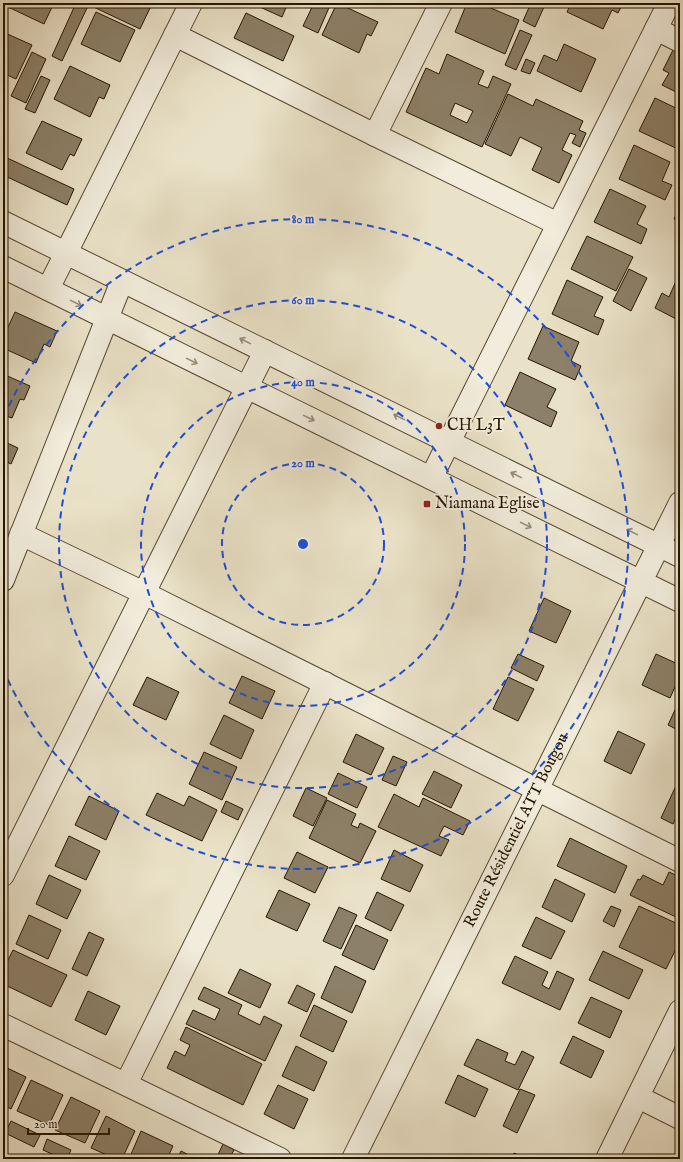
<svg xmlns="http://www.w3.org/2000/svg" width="683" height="1162" viewBox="0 0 683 1162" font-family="'IM FELL English',serif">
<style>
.building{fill:#8c8068;stroke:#261500;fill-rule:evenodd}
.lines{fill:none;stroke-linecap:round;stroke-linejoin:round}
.minor-casing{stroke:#574832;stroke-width:24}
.tertiary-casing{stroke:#574832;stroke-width:24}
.minor{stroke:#f1ecdb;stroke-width:22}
.tertiary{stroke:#f1ecdb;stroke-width:22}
.oneway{stroke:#968b78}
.ring{fill:none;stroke:#1d4ed8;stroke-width:2;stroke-dasharray:7 5}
.poi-dot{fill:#8f2418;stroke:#f1ecdb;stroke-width:1.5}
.labels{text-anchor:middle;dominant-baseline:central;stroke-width:4;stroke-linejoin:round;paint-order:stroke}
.poi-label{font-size:16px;fill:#261500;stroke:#f1ecdb;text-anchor:start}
.street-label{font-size:16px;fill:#261500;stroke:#f1ecdb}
.centre{fill:#1d4ed8;stroke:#f1ecdb;stroke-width:2}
.ring-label{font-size:12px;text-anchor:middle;font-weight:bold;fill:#1d4ed8;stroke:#f1ecdb;stroke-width:4;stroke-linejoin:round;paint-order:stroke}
</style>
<rect width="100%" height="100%" fill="#eae2c8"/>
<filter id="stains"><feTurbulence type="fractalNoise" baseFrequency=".005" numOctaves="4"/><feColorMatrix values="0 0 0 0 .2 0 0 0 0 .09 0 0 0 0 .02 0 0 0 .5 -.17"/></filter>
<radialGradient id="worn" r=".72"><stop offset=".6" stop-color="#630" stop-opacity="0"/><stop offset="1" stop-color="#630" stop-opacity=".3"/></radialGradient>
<!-- building -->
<g class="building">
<polygon points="10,3 54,3 44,24 8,7"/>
<polygon points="76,3 87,8 62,61 52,56"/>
<polygon points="85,3 147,3 151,6 140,29"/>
<polygon points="251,3 288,3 282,17"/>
<polygon points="314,3 331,3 318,33 303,26"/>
<polygon points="337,3 378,22 371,36 367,34 359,53 322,35"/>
<polygon points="467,3 479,3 519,20 505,54 455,32"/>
<polygon points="531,3 534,3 544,7 535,27 523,21"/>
<polygon points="571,3 623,3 618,13 612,10 603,29 567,12"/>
<polygon points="96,12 135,30 120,62 81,44"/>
<polygon points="246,13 294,36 283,61 234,38"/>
<polygon points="520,30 532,35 516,70 505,65"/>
<polygon points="3,32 32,45 16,79 3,73"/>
<polygon points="564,44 596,59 581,92 537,71 544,55 557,61"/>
<polygon points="673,50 680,53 680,94 662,85 669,73 663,70"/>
<polygon points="32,52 46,59 26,103 11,96"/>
<path d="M447,54l37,17 -6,13 10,4 5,-12 18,8 -29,63 -76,-35 20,-44 13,6zM455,103l18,8 -6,12 -17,-8z"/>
<polygon points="526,59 535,63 530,74 521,71"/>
<polygon points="70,66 110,85 104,99 99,97 90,117 54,99"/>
<polygon points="41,76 50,80 35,113 25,109"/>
<polygon points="508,94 533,106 536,99 583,121 579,130 586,133 580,147 572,143 576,135 570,133 562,150 572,155 559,183 532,170 542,148 520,137 511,156 485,144"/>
<polygon points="655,98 680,110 680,150 639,131"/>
<polygon points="42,121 82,139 74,156 70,154 62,170 26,153"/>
<polygon points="634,145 670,162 662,181 672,185 665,200 619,179"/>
<polygon points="5,157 74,189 67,205 3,175 3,161"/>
<polygon points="610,189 646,206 637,224 647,229 641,244 594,222"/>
<polygon points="680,206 680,222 674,219"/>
<polygon points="587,236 633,257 616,291 571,269"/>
<polygon points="629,269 647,278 631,311 613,301"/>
<polygon points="567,280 603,297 594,316 604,320 598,335 552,314"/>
<polygon points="676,281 680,283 680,321 655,308 662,293 669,297"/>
<polygon points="15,312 57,331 50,347 44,344 36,363 3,348 3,338"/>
<polygon points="543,326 579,342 571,361 581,366 575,380 528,359"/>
<polygon points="520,372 556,389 547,407 557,412 551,427 505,405"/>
<polygon points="3,374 30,386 24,400 20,399 12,418 3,415"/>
<polygon points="3,441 18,448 11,464 3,460"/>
<polygon points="544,598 571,611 556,643 529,631"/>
<polygon points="518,654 544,666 537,681 511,668"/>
<polygon points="656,654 680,665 680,676 670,698 642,685"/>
<polygon points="242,676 275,691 262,719 229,703"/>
<polygon points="147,677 179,692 166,720 133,705"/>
<polygon points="508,677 534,689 518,721 493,709"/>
<polygon points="680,699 680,731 668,725"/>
<polygon points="224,715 254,730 241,759 210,744"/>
<polygon points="618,731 645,744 631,774 604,761"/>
<polygon points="356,734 384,748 371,775 343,762"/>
<polygon points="204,752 237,767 222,800 189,784"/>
<polygon points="393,756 407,762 396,786 382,780"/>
<polygon points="434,771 462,785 451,808 422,794"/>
<polygon points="338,773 367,787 357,808 328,794"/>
<polygon points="680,777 680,814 678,813 673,824 661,818"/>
<polygon points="306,788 327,798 313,826 293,816"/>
<polygon points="157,793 184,806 189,796 217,810 202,841 146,815"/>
<polygon points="394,794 419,807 423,798 470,821 463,835 444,826 439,836 449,840 441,856 378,827"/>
<polygon points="89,796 119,811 106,840 75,825"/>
<polygon points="327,800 356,814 351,825 358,828 360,823 376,831 360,863 309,838"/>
<polygon points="226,801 243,809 238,820 221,812"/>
<polygon points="69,836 100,851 86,880 55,866"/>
<polygon points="570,838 627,866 615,893 557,866"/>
<polygon points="394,850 423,865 410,892 381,879"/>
<polygon points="297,852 328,867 315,893 284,878"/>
<polygon points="669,872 680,877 680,919 630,895 638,879 640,880 643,875 663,885"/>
<polygon points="49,875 81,890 67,919 36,904"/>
<polygon points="555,879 585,894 572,922 542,907"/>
<polygon points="279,890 310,904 297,931 266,917"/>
<polygon points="377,892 404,905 391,931 365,918"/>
<polygon points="611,906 621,910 614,927 603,921"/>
<polygon points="639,906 680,925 680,941 666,969 619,947"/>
<polygon points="339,907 357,915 341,949 323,941"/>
<polygon points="29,915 61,930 48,959 16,944"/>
<polygon points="536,917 565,931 551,959 522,946"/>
<polygon points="356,925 388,940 374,970 342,955"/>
<polygon points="89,932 104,939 87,976 72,969"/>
<polygon points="13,950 67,975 51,1007 3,984 3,970"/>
<polygon points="603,951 643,970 629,999 589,980"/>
<polygon points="515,956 548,972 542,985 549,989 557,971 574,979 560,1010 502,983"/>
<polygon points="335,966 366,981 352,1013 321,998"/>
<polygon points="240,969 271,984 260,1008 228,993"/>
<polygon points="297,985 315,994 307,1012 288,1003"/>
<polygon points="204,987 242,1005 238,1014 260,1025 264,1016 282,1025 265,1061 186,1024 193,1010 215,1020 220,1009 198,999"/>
<polygon points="88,991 120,1006 106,1035 75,1020"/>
<polygon points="591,997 622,1011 610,1038 578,1023"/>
<polygon points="314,1005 347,1021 333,1052 300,1036"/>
<polygon points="186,1027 262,1064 243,1105 167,1068 175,1051 185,1056 190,1045 180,1040"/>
<polygon points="573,1036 604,1051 591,1078 560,1063"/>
<polygon points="477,1039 508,1053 505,1061 515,1065 522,1051 534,1057 518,1090 464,1065"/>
<polygon points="296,1046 327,1062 314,1091 282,1076"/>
<polygon points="3,1066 26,1077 11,1109 3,1105"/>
<polygon points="458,1075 488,1089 475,1117 445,1103"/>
<polygon points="31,1080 63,1095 49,1125 17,1111"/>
<polygon points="278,1085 308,1099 294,1129 264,1114"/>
<polygon points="520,1089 535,1095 517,1133 503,1126"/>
<polygon points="71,1097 100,1111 85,1143 55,1130"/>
<polygon points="106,1116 135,1131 122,1159 116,1159 91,1148"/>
<polygon points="11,1121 40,1135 34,1147 5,1133"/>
<polygon points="141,1131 173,1146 167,1159 129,1159"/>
<polygon points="47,1139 71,1150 67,1159 63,1159 43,1150"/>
<polygon points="223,1144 234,1150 229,1159 216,1159"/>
<polygon points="181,1151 197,1159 177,1159"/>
<polygon points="514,1153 527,1159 511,1159"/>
</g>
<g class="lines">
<defs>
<g id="minor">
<polyline points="656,29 680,41"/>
<polyline points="175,35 375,135 558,224"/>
<polyline points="375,135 441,3"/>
<polyline points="48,289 191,3"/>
<polyline points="431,478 669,3"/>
<polyline points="21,534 144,593 680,861"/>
<polyline points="3,580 122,281"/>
<polyline points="3,875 265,351"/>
<polyline points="3,1025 280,1159"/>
<polyline points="126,1084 325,683"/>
<polyline points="638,1097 680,1118"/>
<polyline points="607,1159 680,1011"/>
</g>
<g id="tertiary">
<polyline points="3,222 680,556"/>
<polyline points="3,267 680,601"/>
<path id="s1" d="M353,1159l327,-656"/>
</g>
</defs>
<!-- minor casing -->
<use href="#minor" class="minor-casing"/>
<!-- tertiary casing -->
<use href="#tertiary" class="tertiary-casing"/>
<!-- minor -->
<use href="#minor" class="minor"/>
<!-- tertiary -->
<use href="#tertiary" class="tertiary"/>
</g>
<!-- one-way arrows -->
<defs><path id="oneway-shaft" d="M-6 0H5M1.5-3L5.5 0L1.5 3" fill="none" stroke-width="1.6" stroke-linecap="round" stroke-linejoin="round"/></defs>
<g class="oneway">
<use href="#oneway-shaft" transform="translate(76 303) rotate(26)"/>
<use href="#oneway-shaft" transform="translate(245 341) rotate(-154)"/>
<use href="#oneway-shaft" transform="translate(192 361) rotate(26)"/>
<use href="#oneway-shaft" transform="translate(399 417) rotate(-154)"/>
<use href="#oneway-shaft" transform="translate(309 418) rotate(26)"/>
<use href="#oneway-shaft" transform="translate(516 475) rotate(-154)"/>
<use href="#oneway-shaft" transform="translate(526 525) rotate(26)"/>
<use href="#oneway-shaft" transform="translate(632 532) rotate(-154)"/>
</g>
<!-- distance rings -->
<g class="ring">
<circle cx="303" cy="544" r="81"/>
<circle cx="303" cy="544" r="162"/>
<circle cx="303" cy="544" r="244"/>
<path d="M4 417A325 325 0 1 1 4 671"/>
</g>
<!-- markers -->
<g class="poi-dot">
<circle cx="439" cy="426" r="4"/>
<rect x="423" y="500" width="8" height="8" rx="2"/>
</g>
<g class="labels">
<!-- poi labels -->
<g class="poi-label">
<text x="447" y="426">CH L3T</text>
<text x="435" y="504">Niamana Eglise</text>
</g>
<!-- street labels -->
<g class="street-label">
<text stroke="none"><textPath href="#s1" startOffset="367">Route Résidentiel ATT Bougou</textPath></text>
</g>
</g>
<circle cx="303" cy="544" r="6" class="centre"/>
<g class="ring-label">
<text x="303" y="223">80 m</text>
<text x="303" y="304">60 m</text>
<text x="303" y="386">40 m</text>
<text x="303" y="467">20 m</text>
</g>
<!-- margin -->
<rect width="683" height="1162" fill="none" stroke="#eae2c8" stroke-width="16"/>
<rect x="4" y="4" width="675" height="1154" fill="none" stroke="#261500" stroke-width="2"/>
<rect x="8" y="8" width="667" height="1146" fill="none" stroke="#261500"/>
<!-- scale -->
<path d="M28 1128v6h81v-6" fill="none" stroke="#261500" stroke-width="2"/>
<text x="34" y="1128" font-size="12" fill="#261500" stroke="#f1ecdb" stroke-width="3" paint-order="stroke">20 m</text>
<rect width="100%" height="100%" filter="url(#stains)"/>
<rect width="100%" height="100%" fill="url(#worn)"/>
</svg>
